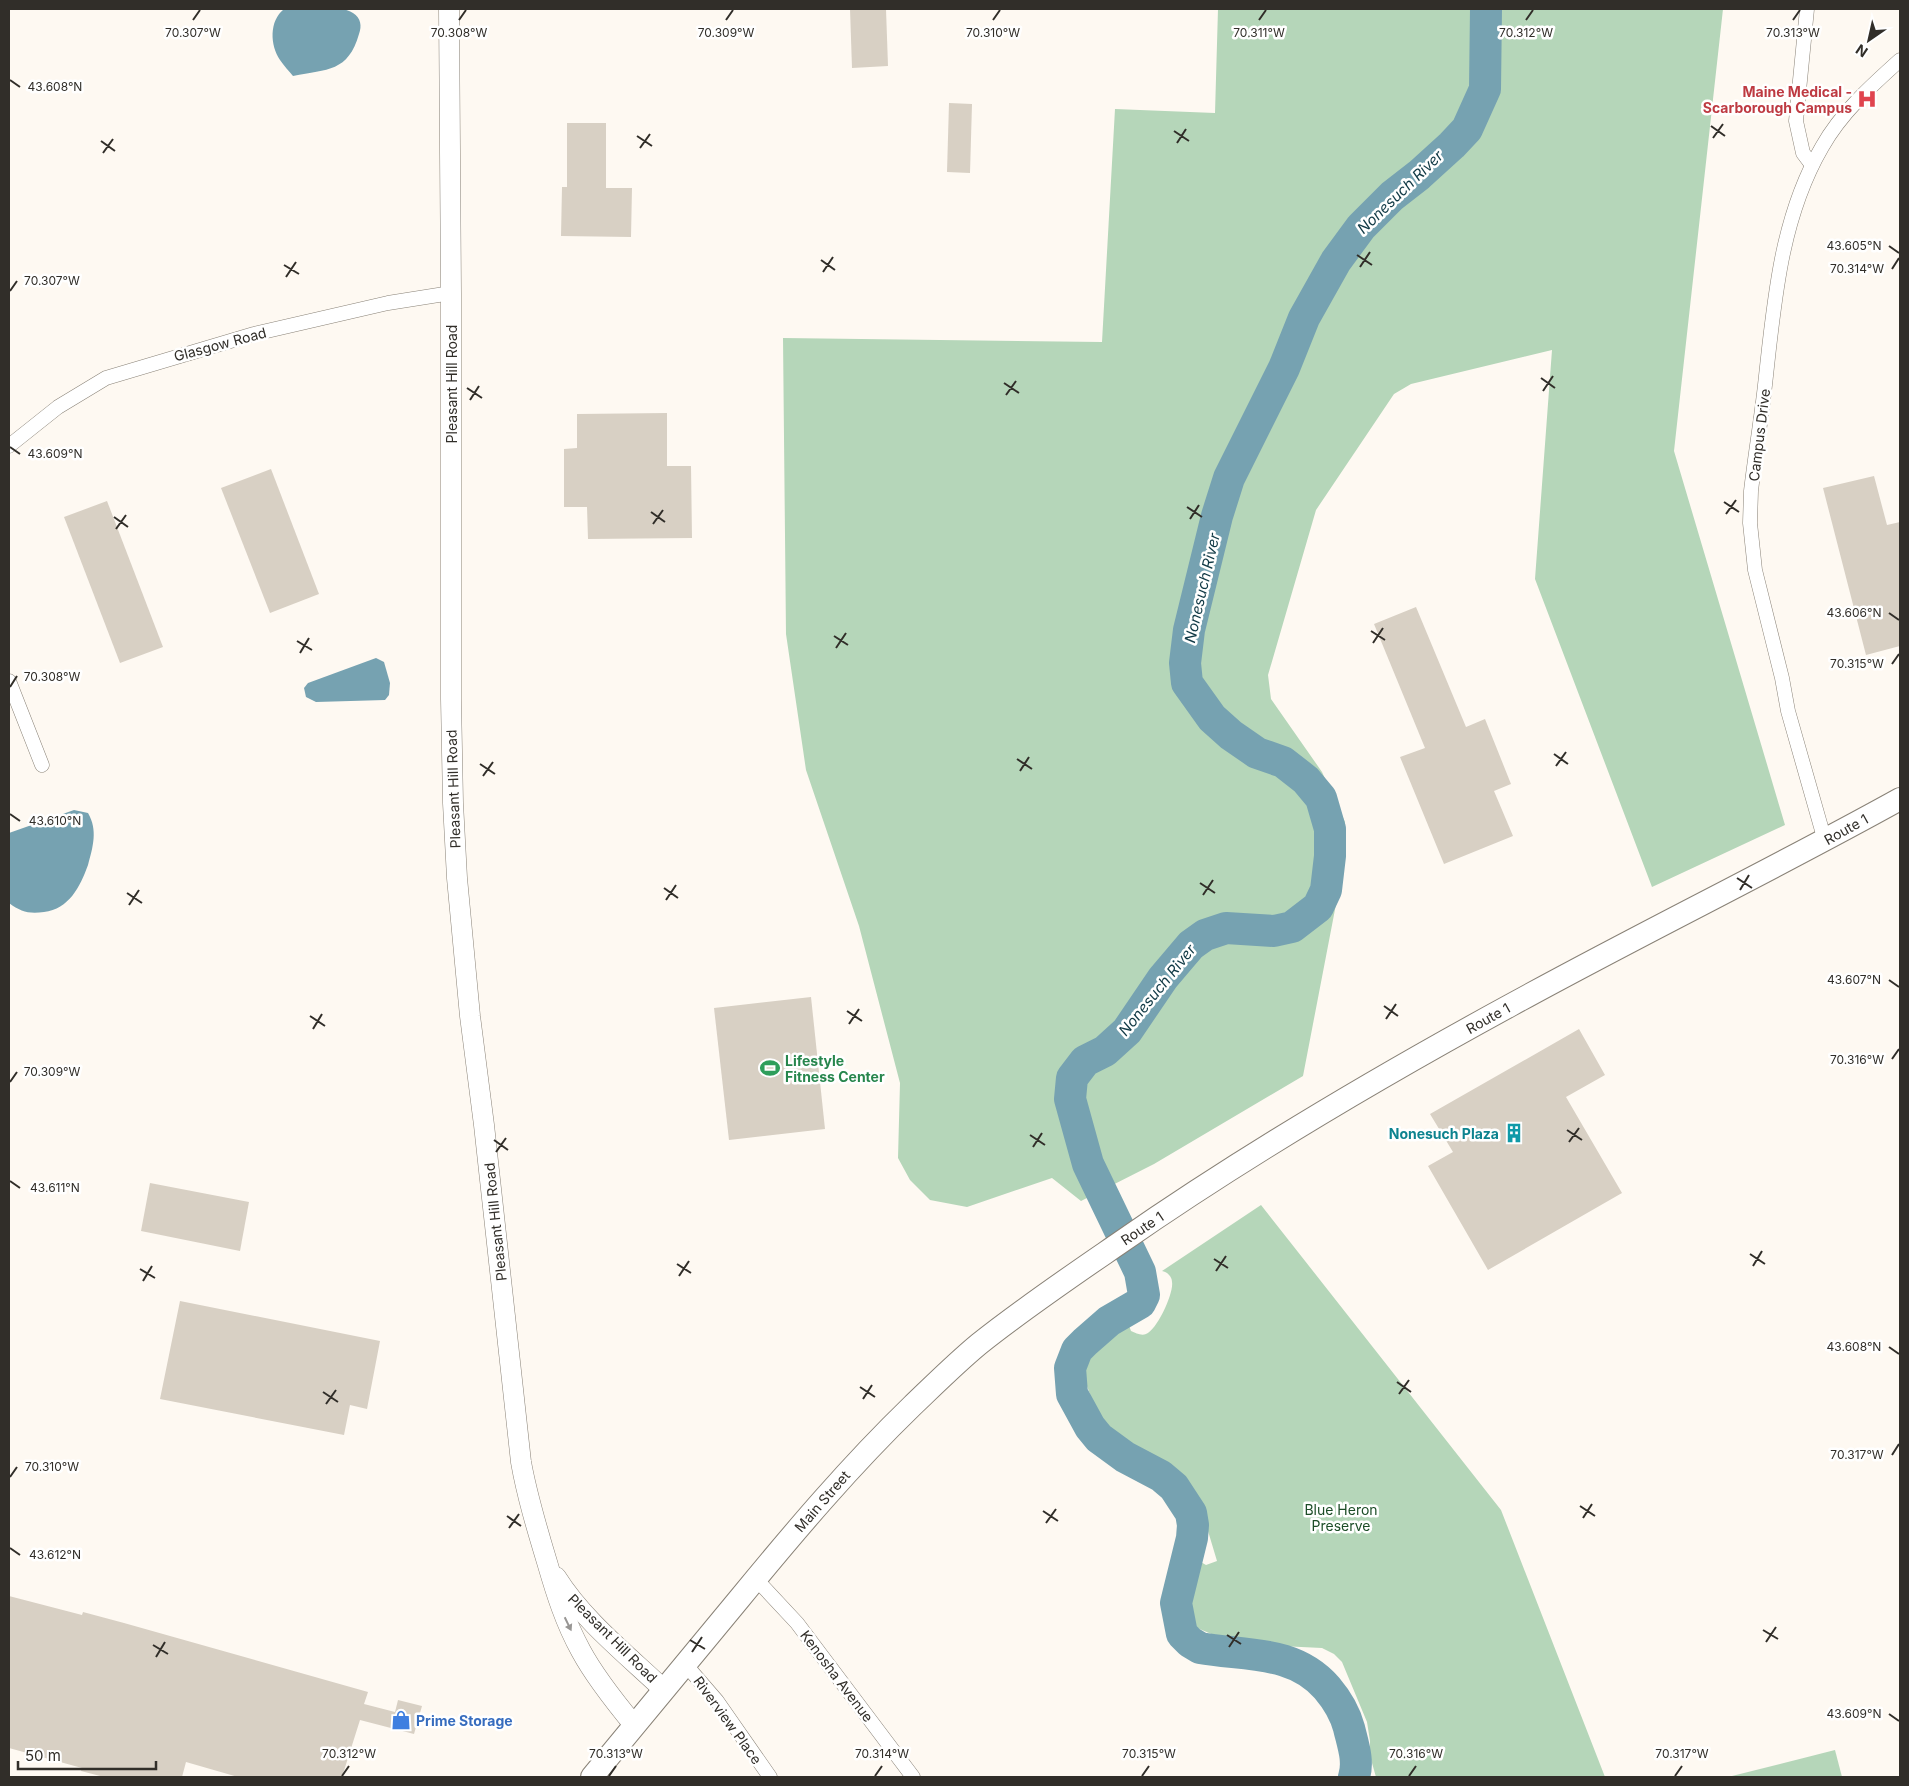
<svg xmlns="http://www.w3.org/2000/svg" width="1909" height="1786" viewBox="0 0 1909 1786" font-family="Inter,sans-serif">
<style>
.green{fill:#b5d6b9}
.water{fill:#76a2b1}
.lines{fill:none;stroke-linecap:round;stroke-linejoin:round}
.river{stroke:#76a2b1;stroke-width:32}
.building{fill:#d8d0c4}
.street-casing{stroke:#898277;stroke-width:15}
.secondary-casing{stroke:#898277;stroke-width:21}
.primary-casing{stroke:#898277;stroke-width:24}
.street{stroke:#fff;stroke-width:14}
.secondary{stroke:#fff;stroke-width:20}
.primary{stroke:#fff;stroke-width:22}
.oneway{fill:#989694}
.ticks{fill:none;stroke:#312e29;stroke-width:2}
.labels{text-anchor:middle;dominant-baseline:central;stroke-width:5;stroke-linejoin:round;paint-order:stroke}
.health-label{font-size:14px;font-weight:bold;fill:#be3a42;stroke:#fff;text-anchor:end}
.street-label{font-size:14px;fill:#312e29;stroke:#fff}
.leisure-label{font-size:14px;font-weight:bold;fill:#27864d;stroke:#fff;text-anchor:start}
.culture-label{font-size:14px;font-weight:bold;fill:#0d838f;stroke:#fff;text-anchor:end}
.park-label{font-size:14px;fill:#1c4d27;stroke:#fff}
.shop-label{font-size:14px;font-weight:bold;fill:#366cbe;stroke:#fff;text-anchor:start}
.water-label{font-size:15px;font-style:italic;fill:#103945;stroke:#fff}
.ticks-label{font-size:12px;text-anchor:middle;fill:#312e29;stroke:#fff;stroke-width:5;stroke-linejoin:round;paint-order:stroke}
</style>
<rect width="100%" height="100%" fill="#fef9f2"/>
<!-- green -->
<g class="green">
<polygon points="1218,9 1723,9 1674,451 1785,825 1652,887 1535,579 1552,350 1411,384 1394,394 1316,510 1268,675 1271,699 1322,772 1345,822 1342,873 1303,1076 1154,1164 1081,1201 1052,1178 967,1207 930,1200 910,1180 898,1158 900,1083 859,926 806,770 786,634 783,338 1102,342 1115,109 1215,113"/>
<path d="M1261,1205l240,305 104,267h-229l-6,-21v-15l-3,-19 -25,-60 -8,-8 -12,-6 -65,-3 -18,-3 -16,-3 -28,-12 -5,-4 -3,-7 -1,-11 5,-37 8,-7 7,4 11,-4 -9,-30 -18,-31v-16l-5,-7 -6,-5 -46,-17 -25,-23 -8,-10 -17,-47 -1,-12 2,-7 5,-9 6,-5 2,2 6,-2 4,-9 14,-13h6l4,11c5,2 10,5 15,3 11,-4 28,-41 26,-52 0,-6 -5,-10 -10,-11z"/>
<polygon points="1835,1750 1842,1777 1728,1777"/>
</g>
<!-- water -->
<g class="water">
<path d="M284,9c17,0 55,-5 69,4 8,5 9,13 6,21 -11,38 -31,35 -66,42 -4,-5 -9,-10 -13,-16 -10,-15 -11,-39 4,-51z"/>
<polygon points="376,658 384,662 390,683 389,695 385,700 316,702 306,697 304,688 308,683"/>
<path d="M74,810l14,3c10,17 5,34 0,52 -8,22 -19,44 -44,47 -15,2 -23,0 -35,-9v-70z"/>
</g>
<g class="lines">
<!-- river -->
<path class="river" d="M1354,1777c5,-16 -1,-32 -5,-49 -4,-15 -11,-27 -22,-40 -33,-38 -81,-32 -127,-40l-10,-6 -8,-8 -6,-31 16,-65 1,-13 -2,-12 -17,-26 -13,-11 -36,-19 -26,-19 -9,-11 -18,-33 -2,-26 7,-18 8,-8 24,-21 31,-18 4,-8 -4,-23 -52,-108 -18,-65 2,-21 13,-17 20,-10 22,-20 36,-53 28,-33 14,-10 21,-7 48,3 18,-4 26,-20 8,-17 4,-34v-27l-9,-31 -15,-18 -23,-18 -26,-9 -26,-18 -19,-17 -25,-35 -2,-20 4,-33 28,-114 12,-38 55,-110 20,-50 32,-57 25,-34 31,-31 27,-21 33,-30 15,-16 18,-40 1,-80"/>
</g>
<!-- building -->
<g class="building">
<polygon points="850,9 886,9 888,66 852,68"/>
<polygon points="949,103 972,104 970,173 947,172"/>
<polygon points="567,123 606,123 606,188 632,188 631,237 561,236 562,187 567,187"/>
<polygon points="667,413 667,466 691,466 692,538 588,539 587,507 564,507 564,449 577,448 577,414"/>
<polygon points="271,469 319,594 270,613 221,488"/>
<polygon points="1874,476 1887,525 1900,522 1900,646 1866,655 1823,488"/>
<polygon points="107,501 163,647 120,663 64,517"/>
<polygon points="1416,607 1466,727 1485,719 1511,784 1494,791 1513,836 1444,864 1400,757 1425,748 1374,624"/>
<polygon points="811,997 825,1129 729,1140 714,1008"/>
<polygon points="1579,1029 1605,1075 1566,1097 1622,1193 1488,1270 1428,1166 1453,1152 1430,1114"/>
<polygon points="150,1183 249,1202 240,1251 141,1231"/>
<polygon points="180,1301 380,1341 367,1409 350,1405 344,1435 160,1399"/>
<polygon points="9,1596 82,1615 83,1612 124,1623 368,1692 364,1704 395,1712 398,1700 422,1706 414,1734 360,1720 342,1777 238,1777 186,1762 182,1777 104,1777 81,1771 82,1768 9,1748"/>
</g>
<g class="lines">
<defs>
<g id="street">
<polyline points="1807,9 1796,121 1803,153 1812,165"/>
<polyline points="9,446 58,407 106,378 254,334 388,303 451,293"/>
<polyline points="9,681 42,765"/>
<path d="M1825,841l-37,-130 -6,-33 -27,-108 -5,-47 1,-32c4,-35 10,-70 14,-106 9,-81 15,-166 57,-238 19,-34 49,-61 78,-87"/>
<polyline points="756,1579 797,1623 913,1777"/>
<polyline points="685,1664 717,1701 770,1777"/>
</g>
<g id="secondary">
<path d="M449,9l2,284v406l2,104 4,75 13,138 14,109 37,337c6,34 16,67 26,100 9,31 18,60 34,89 14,26 34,51 53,74"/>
<path d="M556,1577c27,43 70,77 107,112"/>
</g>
<path id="primary" d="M592,1777c49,-60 99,-119 148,-179 55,-67 110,-132 172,-192 22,-21 44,-43 67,-62 45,-36 94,-69 142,-102 125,-87 256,-164 390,-237 129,-71 261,-135 389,-206"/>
</defs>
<!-- street casing -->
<use href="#street" class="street-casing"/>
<!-- secondary casing -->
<use href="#secondary" class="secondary-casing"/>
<!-- primary casing -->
<use href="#primary" class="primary-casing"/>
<!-- street -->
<use href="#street" class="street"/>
<!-- secondary -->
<use href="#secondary" class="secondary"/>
<!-- primary -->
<use href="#primary" class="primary"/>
</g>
<!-- one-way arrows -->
<defs><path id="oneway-solid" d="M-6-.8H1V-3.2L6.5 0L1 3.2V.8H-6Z" transform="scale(1.25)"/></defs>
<use class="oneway" href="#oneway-solid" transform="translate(568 1624) rotate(64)"/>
<!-- ticks -->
<path class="ticks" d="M193,20l7,-10M459,20l7,-10M726,20l7,-10M993,20l7,-10M1259,20l7,-10M1526,20l7,-10M1793,20l7,-10M10,80l10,7M1711,126l14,10M1174,131l15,10M637,136l15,10M1713,138l10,-14M101,141l14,10M1177,143l9,-14M640,148l10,-14M103,153l10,-14M1889,246l10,7M1357,255l15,10M821,260l14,10M284,265l15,9M1360,267l10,-15M1892,269l7,-11M823,272l10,-15M286,277l10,-15M10,291l7,-10M1541,378l14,10M1004,383l15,10M467,388l15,10M1543,391l10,-15M1006,395l10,-14M470,400l9,-14M10,447l10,7M1724,502l15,10M1187,507l15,10M651,512l14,10M1726,514l10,-14M114,517l14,10M1190,519l9,-14M653,524l10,-14M116,529l10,-14M1889,613l10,7M1371,631l14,9M834,636l14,9M297,641l15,9M1373,643l10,-15M836,648l10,-15M300,653l9,-15M1892,664l7,-10M10,687l7,-11M1554,754l14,10M1017,759l15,10M480,764l15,10M1556,766l10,-14M1020,771l9,-14M483,776l10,-14M10,814l10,7M1737,878l15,10M1200,883l15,10M664,888l14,10M1740,890l9,-15M127,893l15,10M1203,895l10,-15M666,900l10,-15M129,905l10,-15M1889,980l10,7M1384,1006l14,10M847,1011l15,10M310,1016l15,10M1386,1019l10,-15M849,1024l10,-15M313,1029l9,-15M1892,1059l7,-10M10,1082l7,-10M1567,1130l15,10M1030,1135l15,10M494,1140l14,10M1569,1142l10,-14M1033,1147l9,-14M496,1152l10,-14M10,1181l10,7M1750,1254l15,10M1214,1259l14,9M677,1264l14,9M1753,1266l9,-15M140,1269l15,9M1216,1271l10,-15M679,1276l10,-15M143,1281l9,-15M1889,1347l10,7M1397,1382l14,10M860,1387l15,10M323,1392l15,10M1399,1394l10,-14M863,1399l9,-14M326,1404l10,-14M1892,1455l7,-11M10,1477l7,-10M1580,1506l15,10M1043,1511l15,10M507,1516l14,10M1583,1518l9,-14M1046,1523l10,-14M509,1528l10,-14M10,1548l10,7M1763,1630l15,9M1227,1635l14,9M690,1640l15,9M1766,1642l10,-15M153,1645l15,9M1229,1647l10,-15M692,1652l10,-15M156,1657l9,-15M1889,1714l10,7M342,1776l7,-10M609,1776l7,-10M875,1776l7,-10M1142,1776l7,-10M1409,1776l7,-10M1675,1776l7,-10"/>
<!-- icons -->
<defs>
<symbol id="hospital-bare" viewBox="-9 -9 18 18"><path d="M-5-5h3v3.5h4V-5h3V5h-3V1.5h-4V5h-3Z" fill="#e0444e" stroke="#fff" stroke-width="2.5" paint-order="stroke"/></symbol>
<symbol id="stadium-bare" viewBox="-9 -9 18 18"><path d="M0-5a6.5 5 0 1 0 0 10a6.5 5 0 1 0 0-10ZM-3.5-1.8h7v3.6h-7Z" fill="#2e9e5b" stroke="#fff" stroke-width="2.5" paint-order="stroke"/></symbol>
<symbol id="building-bare" viewBox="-9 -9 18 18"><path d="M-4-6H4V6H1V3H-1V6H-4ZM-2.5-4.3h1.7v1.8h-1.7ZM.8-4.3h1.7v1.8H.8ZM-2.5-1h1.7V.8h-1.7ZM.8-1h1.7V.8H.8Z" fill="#0f9aa8" stroke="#fff" stroke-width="2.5" paint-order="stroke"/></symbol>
<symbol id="shop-bare" viewBox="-9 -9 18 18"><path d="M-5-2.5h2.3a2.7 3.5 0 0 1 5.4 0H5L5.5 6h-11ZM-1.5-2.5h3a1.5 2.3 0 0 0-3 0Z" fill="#3f7fe0" stroke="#fff" stroke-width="2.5" paint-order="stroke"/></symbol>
</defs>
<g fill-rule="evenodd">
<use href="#hospital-bare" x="1853" y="85" width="28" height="28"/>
<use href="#stadium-bare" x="756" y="1054" width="28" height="28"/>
<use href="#building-bare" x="1500" y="1119" width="28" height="28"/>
<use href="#shop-bare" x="387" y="1706" width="28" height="28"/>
</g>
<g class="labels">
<!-- health labels -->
<g class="health-label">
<text x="1852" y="91">Maine Medical -<tspan x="1852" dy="16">Scarborough Campus</tspan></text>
</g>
<!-- street labels -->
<g class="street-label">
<text transform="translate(220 344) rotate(-15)">Glasgow Road</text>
<text transform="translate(451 384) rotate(-90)">Pleasant Hill Road</text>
<text transform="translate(1759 435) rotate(-83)">Campus Drive</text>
<text transform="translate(453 789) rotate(-92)">Pleasant Hill Road</text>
<text transform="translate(1846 829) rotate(-29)">Route 1</text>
<text transform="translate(1488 1018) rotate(-29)">Route 1</text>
<text transform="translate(495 1222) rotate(-96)">Pleasant Hill Road</text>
<text transform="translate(1142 1228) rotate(-34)">Route 1</text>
<text transform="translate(822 1501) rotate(-49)">Main Street</text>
<text transform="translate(613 1638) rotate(45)">Pleasant Hill Road</text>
<text transform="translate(837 1676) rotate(53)">Kenosha Avenue</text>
<text transform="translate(728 1720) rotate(54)">Riverview Place</text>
</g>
<!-- leisure labels -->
<g class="leisure-label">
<text x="785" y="1060">Lifestyle<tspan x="785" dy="16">Fitness Center</tspan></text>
</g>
<!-- culture labels -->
<g class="culture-label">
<text x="1499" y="1133">Nonesuch Plaza</text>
</g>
<!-- park labels -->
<g class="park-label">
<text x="1341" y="1509">Blue Heron<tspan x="1341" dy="16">Preserve</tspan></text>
</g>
<!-- shop labels -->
<g class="shop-label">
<text x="416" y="1720">Prime Storage</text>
</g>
<!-- water labels -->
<g class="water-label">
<text transform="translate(1400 192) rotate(-44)">Nonesuch River</text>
<text transform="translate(1202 588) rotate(-77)">Nonesuch River</text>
<text transform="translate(1157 990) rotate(-51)">Nonesuch River</text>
</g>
</g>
<g class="ticks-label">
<text x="193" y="37">70.307°W</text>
<text x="459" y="37">70.308°W</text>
<text x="726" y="37">70.309°W</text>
<text x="993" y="37">70.310°W</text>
<text x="1259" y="37">70.311°W</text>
<text x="1526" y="37">70.312°W</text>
<text x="1793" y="37">70.313°W</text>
<text x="55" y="91">43.608°N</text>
<text x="1854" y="250">43.605°N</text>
<text x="1857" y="273">70.314°W</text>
<text x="52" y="285">70.307°W</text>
<text x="55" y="458">43.609°N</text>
<text x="1854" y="617">43.606°N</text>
<text x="1857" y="668">70.315°W</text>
<text x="52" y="681">70.308°W</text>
<text x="55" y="825">43.610°N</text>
<text x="1854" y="984">43.607°N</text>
<text x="1857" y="1064">70.316°W</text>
<text x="52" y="1076">70.309°W</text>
<text x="55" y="1192">43.611°N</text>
<text x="1854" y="1351">43.608°N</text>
<text x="1857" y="1459">70.317°W</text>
<text x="52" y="1471">70.310°W</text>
<text x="55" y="1559">43.612°N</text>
<text x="1854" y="1718">43.609°N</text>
<text x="349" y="1758">70.312°W</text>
<text x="616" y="1758">70.313°W</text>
<text x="882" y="1758">70.314°W</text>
<text x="1149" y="1758">70.315°W</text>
<text x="1416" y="1758">70.316°W</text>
<text x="1682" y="1758">70.317°W</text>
</g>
<!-- border -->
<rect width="1909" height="1786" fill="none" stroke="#312e29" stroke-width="20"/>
<!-- north arrow -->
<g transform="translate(1869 40) rotate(214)" stroke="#ffffff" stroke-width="4" paint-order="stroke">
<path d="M0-4L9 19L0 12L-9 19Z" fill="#312e29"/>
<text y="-8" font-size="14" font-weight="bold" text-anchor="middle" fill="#312e29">N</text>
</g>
<!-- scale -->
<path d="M18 1761v8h138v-8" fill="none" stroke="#312e29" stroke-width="2.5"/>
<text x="25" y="1761" font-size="15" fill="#312e29" stroke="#ffffff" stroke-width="4" paint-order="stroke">50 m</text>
</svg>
